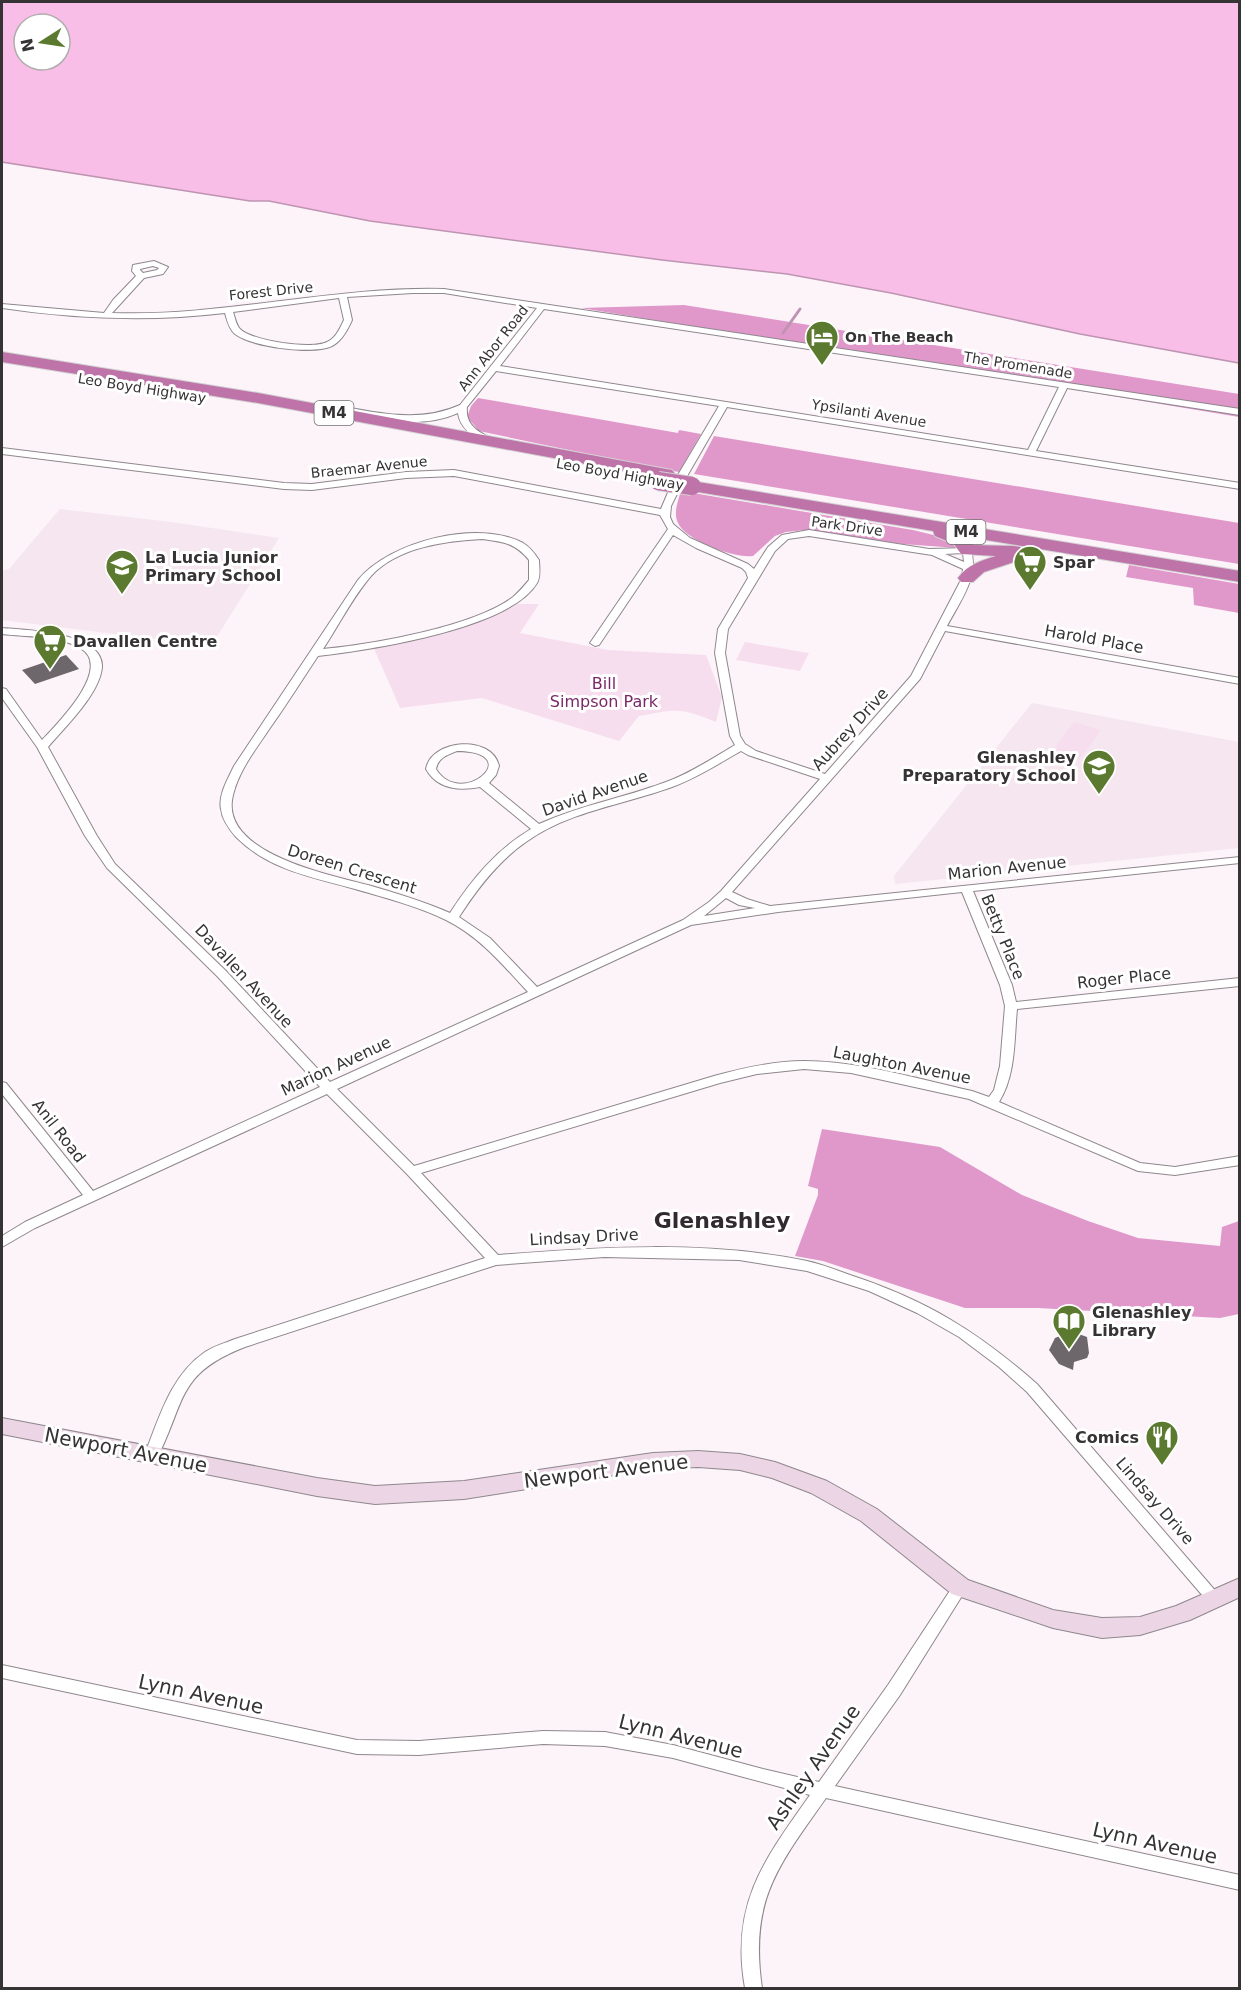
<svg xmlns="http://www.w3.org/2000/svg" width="1241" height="1990" viewBox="0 0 1241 1990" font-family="'DejaVu Sans',sans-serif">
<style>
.built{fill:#f5e6f0}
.green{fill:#f7deef}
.forest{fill:#e098cb}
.water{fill:#f9bee7;stroke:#be94b2;stroke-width:1.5;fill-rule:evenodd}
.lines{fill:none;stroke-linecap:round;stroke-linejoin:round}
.stream{stroke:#be94b2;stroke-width:3}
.building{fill:#6d666b}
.street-casing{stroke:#8e878c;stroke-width:2}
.secondary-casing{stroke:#8e878c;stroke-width:2}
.highway-casing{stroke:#d3d2d3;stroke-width:2}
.street{fill:#fff;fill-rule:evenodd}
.secondary{fill:#ecd5e5;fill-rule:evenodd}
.highway{fill:#be74a9;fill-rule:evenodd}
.highway-bridge-casing{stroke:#d3d2d3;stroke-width:20;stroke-linecap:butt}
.highway-bridge{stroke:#be74a9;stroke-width:18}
.labels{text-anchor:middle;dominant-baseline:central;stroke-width:6;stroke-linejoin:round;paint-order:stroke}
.far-street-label{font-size:14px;fill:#363335;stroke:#fff}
.far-poi-label{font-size:14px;font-weight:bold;fill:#363335;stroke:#fff;text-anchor:start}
.shield{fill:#fff;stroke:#727072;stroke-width:1.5}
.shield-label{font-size:15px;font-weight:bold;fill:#363335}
.poi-label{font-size:16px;font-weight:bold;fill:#363335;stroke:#fff;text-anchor:start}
.street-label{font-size:16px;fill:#363335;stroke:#fff}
.park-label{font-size:16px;fill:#7a2767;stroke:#fff}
.near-street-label{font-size:20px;fill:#363335;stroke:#fff}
.district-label{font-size:22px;font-weight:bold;fill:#312b2f;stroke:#fff}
</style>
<rect width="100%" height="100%" fill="#fcf4f9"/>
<!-- built -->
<g class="built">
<polygon points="60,509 171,522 279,538 211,646 2,620 2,571 9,569"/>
<polygon points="1032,703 1239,742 1239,848 895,884 894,876"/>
</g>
<!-- green -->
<g class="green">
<path d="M518,604h21l-19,29 88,17 98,5 16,42 -6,25c-36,-15 -40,-13 -77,-6l-20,25 -137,-43 -82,10 -28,-64 76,-17z"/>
<polygon points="745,642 809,653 800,671 736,660"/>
<polygon points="1074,722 1101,730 1079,760 1052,751"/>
</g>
<!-- forest -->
<g class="forest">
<polygon points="684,305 1239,394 1239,417 581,308"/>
<polygon points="478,398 678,433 679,430 701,434 679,472 654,468 479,431 467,417 471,406"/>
<polygon points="714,436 1239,523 1239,564 694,474"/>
<path d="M681,491l232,39 33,8 12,6v4l-56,-4 -97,-14 -19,2 -11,4 -22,20c-18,3 -68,-16 -75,-33 -5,-10 0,-22 3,-32z"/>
<polygon points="1129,565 1239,584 1239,613 1194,605 1193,588 1126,577"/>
<polygon points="822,1129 940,1147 1022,1195 1088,1221 1138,1238 1220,1246 1222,1227 1239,1221 1239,1314 1220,1318 1038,1308 965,1308 823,1261 795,1256 818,1195 818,1189 808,1186"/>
</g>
<!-- water -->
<path class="water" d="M2,2h1237v361l-159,-29 -189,-41 -104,-19 -125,-14 -292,-39 -101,-20h-19l-248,-39zM24,24h36v36h-36z"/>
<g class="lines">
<!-- stream -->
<polyline class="stream" points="783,333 800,309"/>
</g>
<!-- building -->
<g class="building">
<polygon points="66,655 79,669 35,684 22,670"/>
<polygon points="1076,1333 1087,1337 1089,1353 1087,1358 1074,1362 1073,1370 1059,1364 1049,1350 1055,1338 1065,1334"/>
</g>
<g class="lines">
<defs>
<g id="street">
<path d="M154,261l14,6 -5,7 -19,4 -32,35c112,4 220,-27 332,-24l796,120v6l-173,-27 -31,63 204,32v6l-513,-82 -48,83 -8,16 -1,11 3,7 17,14 58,26 6,5 14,-22 14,-12 27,-5 120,19 41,-1c11,27 -11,55 -23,78l293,52v6l-295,-53 -25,48 -188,213 15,7 23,7 470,-49v6l-267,28 39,94 4,17 224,-24v8l-223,23c-3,31 -1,66 -18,93l141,61 35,4 65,-11v9l-65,10 -37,-4 -169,-72 -118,-26 -47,-4 -47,5 -37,9 -299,90 77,82c102,-8 208,-15 309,6 14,3 29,9 43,14 76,25 127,56 187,109l182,211 3,4 -3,4 -5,2 -5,-2 -182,-211 -28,-25 -40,-30 -42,-24 -48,-22 -62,-20 -68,-11 -135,-3 -108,8 -251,82c-70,27 -59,56 -89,113l-5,2 -5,-2 -2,-4c15,-37 26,-80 61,-104 9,-6 20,-9 30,-13l250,-81 -78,-84 -80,-80 -292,134 -33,19v-11l23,-14 58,-27 -81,-101v-12l4,1 87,108 227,-104 -103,-111 -110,-108 -22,-32 -48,-89 -35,-49v-10l4,1 36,51c16,-17 72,-73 38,-92 -22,-13 -54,-11 -78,-14v-6c23,2 102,4 100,39 -2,27 -38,61 -54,80l49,89 18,28 110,106 105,112 198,-90c-25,-27 -49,-56 -82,-72 -29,-14 -60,-22 -91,-31 -43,-12 -86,-19 -119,-52 -7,-8 -14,-18 -15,-28 -3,-14 7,-30 13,-43l124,-186c32,-39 120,-61 165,-37 7,4 12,11 16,17 0,6 2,17 -2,23 -27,46 -168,67 -219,73 -16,24 -31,48 -48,72 -14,21 -31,42 -37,67 -15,58 97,80 135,90 27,8 55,16 82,28 22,-34 46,-63 81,-84l-51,-42c-21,4 -43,2 -54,-18 5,-30 66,-35 73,-3l-3,9 -7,8 50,41c41,-19 85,-26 127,-42 25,-9 47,-24 69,-37l-5,-9 -15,-83 3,-24 30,-51 -2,-6 -4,-4 -46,-20 -23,-13 -74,110 -4,1 -5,-3 78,-114 -8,-14 -206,-39 -48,2 -94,12 -28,-1 -282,-35v-6l282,35 28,1 94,-12 48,-2 207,39 8,-19 50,-84 -223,-35 -29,36c-2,19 12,25 27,33l2,2 -5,3c-15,-6 -31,-15 -33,-32 -40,18 -91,5 -131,-4l-1,-2 4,-3c44,8 88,20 130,1l77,-97 -93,-15h-31l-66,4 5,23c-4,9 -10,21 -20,26 -19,9 -80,1 -97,-12 -6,-5 -8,-14 -10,-21 -75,9 -149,6 -223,-5v-4l102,9 9,-13 23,-24 -4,-5 1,-6zM153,266l6,2 -2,2 -14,3 -3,-3v-1zM339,298l5,22c-4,8 -8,18 -17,22 -15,8 -75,-1 -87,-13 -4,-4 -5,-12 -7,-17zM544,309l515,78 -31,63 -528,-84zM809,536l123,19 31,14 -1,9 -51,98 -86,98 -69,-23 -11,-7 -5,-8 -15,-83 3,-24 47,-78 13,-12zM482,539c22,3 33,4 47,21v20c-5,6 -10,12 -16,17 -40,30 -140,47 -190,52 16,-24 29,-51 48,-73 27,-29 74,-35 111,-37zM963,553l1,9 -19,-8zM457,751c71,1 4,59 -21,18 2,-11 11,-14 21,-18zM741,751l7,4 72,24 -99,112 -12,11 -26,18 -146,67 -47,-49 -31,-21c18,-28 39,-56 67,-75 43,-31 97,-37 146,-55 25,-9 46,-23 69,-36zM962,892l38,93 5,21 -5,60 -6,24 -5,7 -17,-6c-54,-12 -113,-30 -168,-30 -30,0 -61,7 -90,15l-300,90 -77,-77 354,-164 87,-13zM726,898l13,7 16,3 -51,8z"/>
<path d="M960,1581l5,2 3,4 -3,4 -65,104 -65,91 405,89v15l-414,-92c-48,68 -77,102 -64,190h-17c-15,-84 19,-128 65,-193l-137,-37 -68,-12 -62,-2 -124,11 -62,-1 -355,-76v-13l355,75 62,1 124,-10 62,1 68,13 90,24 56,13 69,-97 67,-102z"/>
</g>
<polygon id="secondary" points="2,1418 317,1478 375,1486 464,1481 653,1453 698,1451 740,1454 775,1462 827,1481 877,1509 968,1580 1053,1610 1102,1618 1140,1617 1176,1606 1240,1578 1240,1597 1190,1620 1140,1635 1102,1638 1053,1628 952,1594 861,1521 811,1493 772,1478 740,1470 698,1467 653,1469 464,1499 375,1504 317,1496 2,1434"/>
<g id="highway">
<polygon points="2,352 258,393 666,469 672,470 675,474 672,478 666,479 258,403 2,362"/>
<path d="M692,481l548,90v11l-272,-45 5,8 41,1 6,1 3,4 -6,10 -33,11 -11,10h-12l-3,-4c10,-14 23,-17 38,-22l-35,-2 -7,-10 -19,-8 -2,-5 -247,-41 -3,-4 3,-4z"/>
</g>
</defs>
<!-- street casing -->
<use href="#street" class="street-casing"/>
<!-- secondary casing -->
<use href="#secondary" class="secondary-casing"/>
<!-- highway casing -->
<use href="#highway" class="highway-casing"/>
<!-- street -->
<use href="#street" class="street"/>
<!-- secondary -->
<use href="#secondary" class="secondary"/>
<!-- highway -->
<use href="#highway" class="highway"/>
<defs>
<polyline id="highway-bridge" points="658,481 692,486"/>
</defs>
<!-- highway-bridge casing -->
<use href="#highway-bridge" class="highway-bridge-casing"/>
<!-- highway-bridge -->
<use href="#highway-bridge" class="highway-bridge"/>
</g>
<!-- icons -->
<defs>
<symbol id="hotel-pin" viewBox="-11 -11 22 30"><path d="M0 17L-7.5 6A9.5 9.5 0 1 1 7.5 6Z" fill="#5c7a2f" stroke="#fff"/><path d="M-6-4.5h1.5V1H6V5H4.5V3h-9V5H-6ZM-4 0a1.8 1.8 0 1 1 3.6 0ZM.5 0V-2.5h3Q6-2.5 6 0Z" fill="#fff"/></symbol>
<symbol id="supermarket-pin" viewBox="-11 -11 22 30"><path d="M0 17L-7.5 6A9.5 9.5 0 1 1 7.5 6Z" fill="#5c7a2f" stroke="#fff"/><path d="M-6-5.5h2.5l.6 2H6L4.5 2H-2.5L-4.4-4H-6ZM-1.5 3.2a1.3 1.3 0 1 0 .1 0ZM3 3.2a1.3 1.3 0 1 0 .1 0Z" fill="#fff"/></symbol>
<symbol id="school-pin" viewBox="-11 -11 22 30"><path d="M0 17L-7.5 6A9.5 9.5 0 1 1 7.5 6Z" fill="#5c7a2f" stroke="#fff"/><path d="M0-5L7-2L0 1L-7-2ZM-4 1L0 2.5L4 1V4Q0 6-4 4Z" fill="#fff"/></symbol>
<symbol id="library-pin" viewBox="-11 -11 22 30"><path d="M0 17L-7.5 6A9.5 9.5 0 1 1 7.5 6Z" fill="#5c7a2f" stroke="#fff"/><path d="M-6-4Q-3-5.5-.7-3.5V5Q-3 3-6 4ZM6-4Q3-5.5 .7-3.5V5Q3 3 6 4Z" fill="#fff"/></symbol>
<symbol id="restaurant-pin" viewBox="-11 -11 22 30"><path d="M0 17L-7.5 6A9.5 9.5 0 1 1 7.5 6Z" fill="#5c7a2f" stroke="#fff"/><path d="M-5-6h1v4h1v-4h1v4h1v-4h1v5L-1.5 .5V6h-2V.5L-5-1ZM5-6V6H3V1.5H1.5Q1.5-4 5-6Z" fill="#fff"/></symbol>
</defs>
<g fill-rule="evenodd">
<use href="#hotel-pin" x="803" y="318" width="38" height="52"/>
<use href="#supermarket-pin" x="1011" y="543" width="38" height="52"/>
<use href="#school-pin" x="103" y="547" width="38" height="52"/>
<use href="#supermarket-pin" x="31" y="622" width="38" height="52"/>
<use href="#school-pin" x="1080" y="747" width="38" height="52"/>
<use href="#library-pin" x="1050" y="1302" width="38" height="52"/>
<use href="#restaurant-pin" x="1143" y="1418" width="38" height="52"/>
</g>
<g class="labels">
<!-- far-street labels -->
<g class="far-street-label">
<text transform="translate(271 291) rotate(-6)">Forest Drive</text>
<text transform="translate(493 348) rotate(-52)">Ann Abor Road</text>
<text transform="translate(1018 365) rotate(9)">The Promenade</text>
<text transform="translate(142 388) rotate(9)">Leo Boyd Highway</text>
<text transform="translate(869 413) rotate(9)">Ypsilanti Avenue</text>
<text transform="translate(369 467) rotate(-6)">Braemar Avenue</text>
<text transform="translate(620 474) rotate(10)">Leo Boyd Highway</text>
<text transform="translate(847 526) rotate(8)">Park Drive</text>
</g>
<!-- far-poi labels -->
<g class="far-poi-label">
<text x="845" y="337">On The Beach</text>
</g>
<!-- shield labels -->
<g class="shield">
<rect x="314.5" y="401" width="39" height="24" rx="4.5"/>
<rect x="946.5" y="520" width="39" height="24" rx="4.5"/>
</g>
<g class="shield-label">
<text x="334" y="413">M4</text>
<text x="966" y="532">M4</text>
</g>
<!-- poi labels -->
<g class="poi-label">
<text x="145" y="557">La Lucia Junior<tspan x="145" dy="18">Primary School</tspan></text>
<text x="1053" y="562">Spar</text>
<text x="73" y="641">Davallen Centre</text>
<text x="1076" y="757" text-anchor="end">Glenashley<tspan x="1076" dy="18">Preparatory School</tspan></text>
<text x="1092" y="1312">Glenashley<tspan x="1092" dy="18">Library</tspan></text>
<text x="1139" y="1437" text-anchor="end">Comics</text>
</g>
<!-- street labels -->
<g class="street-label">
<text transform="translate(1094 639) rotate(10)">Harold Place</text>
<text transform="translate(850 729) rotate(-48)">Aubrey Drive</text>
<text transform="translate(595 793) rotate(-19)">David Avenue</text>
<text transform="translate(1007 868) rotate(-6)">Marion Avenue</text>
<text transform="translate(352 869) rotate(17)">Doreen Crescent</text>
<text transform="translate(1003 937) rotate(68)">Betty Place</text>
<text transform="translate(244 976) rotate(47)">Davallen Avenue</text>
<text transform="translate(1124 978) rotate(-6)">Roger Place</text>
<text transform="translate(902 1065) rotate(11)">Laughton Avenue</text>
<text transform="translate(336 1066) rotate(-25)">Marion Avenue</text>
<text transform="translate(59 1131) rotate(52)">Anil Road</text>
<text transform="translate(584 1237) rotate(-3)">Lindsay Drive</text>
<text transform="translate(1155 1501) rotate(49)">Lindsay Drive</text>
</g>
<!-- park labels -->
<g class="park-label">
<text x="604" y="683">Bill<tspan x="604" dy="18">Simpson Park</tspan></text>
</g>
<!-- near-street labels -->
<g class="near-street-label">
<text transform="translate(126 1450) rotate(11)">Newport Avenue</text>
<text transform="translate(606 1471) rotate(-7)">Newport Avenue</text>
<text transform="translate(201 1694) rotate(12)">Lynn Avenue</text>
<text transform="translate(681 1736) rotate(14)">Lynn Avenue</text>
<text transform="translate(813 1767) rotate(-55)">Ashley Avenue</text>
<text transform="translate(1155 1843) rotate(13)">Lynn Avenue</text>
</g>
<!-- district labels -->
<g class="district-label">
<text x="722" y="1220">Glenashley</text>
</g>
</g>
<!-- border -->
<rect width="1241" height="1990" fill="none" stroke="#363335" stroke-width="6"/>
<!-- north arrow -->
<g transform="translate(42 42) rotate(258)"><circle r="28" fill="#ffffff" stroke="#afadae" stroke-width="1.5"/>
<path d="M0-4.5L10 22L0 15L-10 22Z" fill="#5c7a2f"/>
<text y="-9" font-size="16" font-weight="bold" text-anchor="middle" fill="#363335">N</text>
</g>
</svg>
